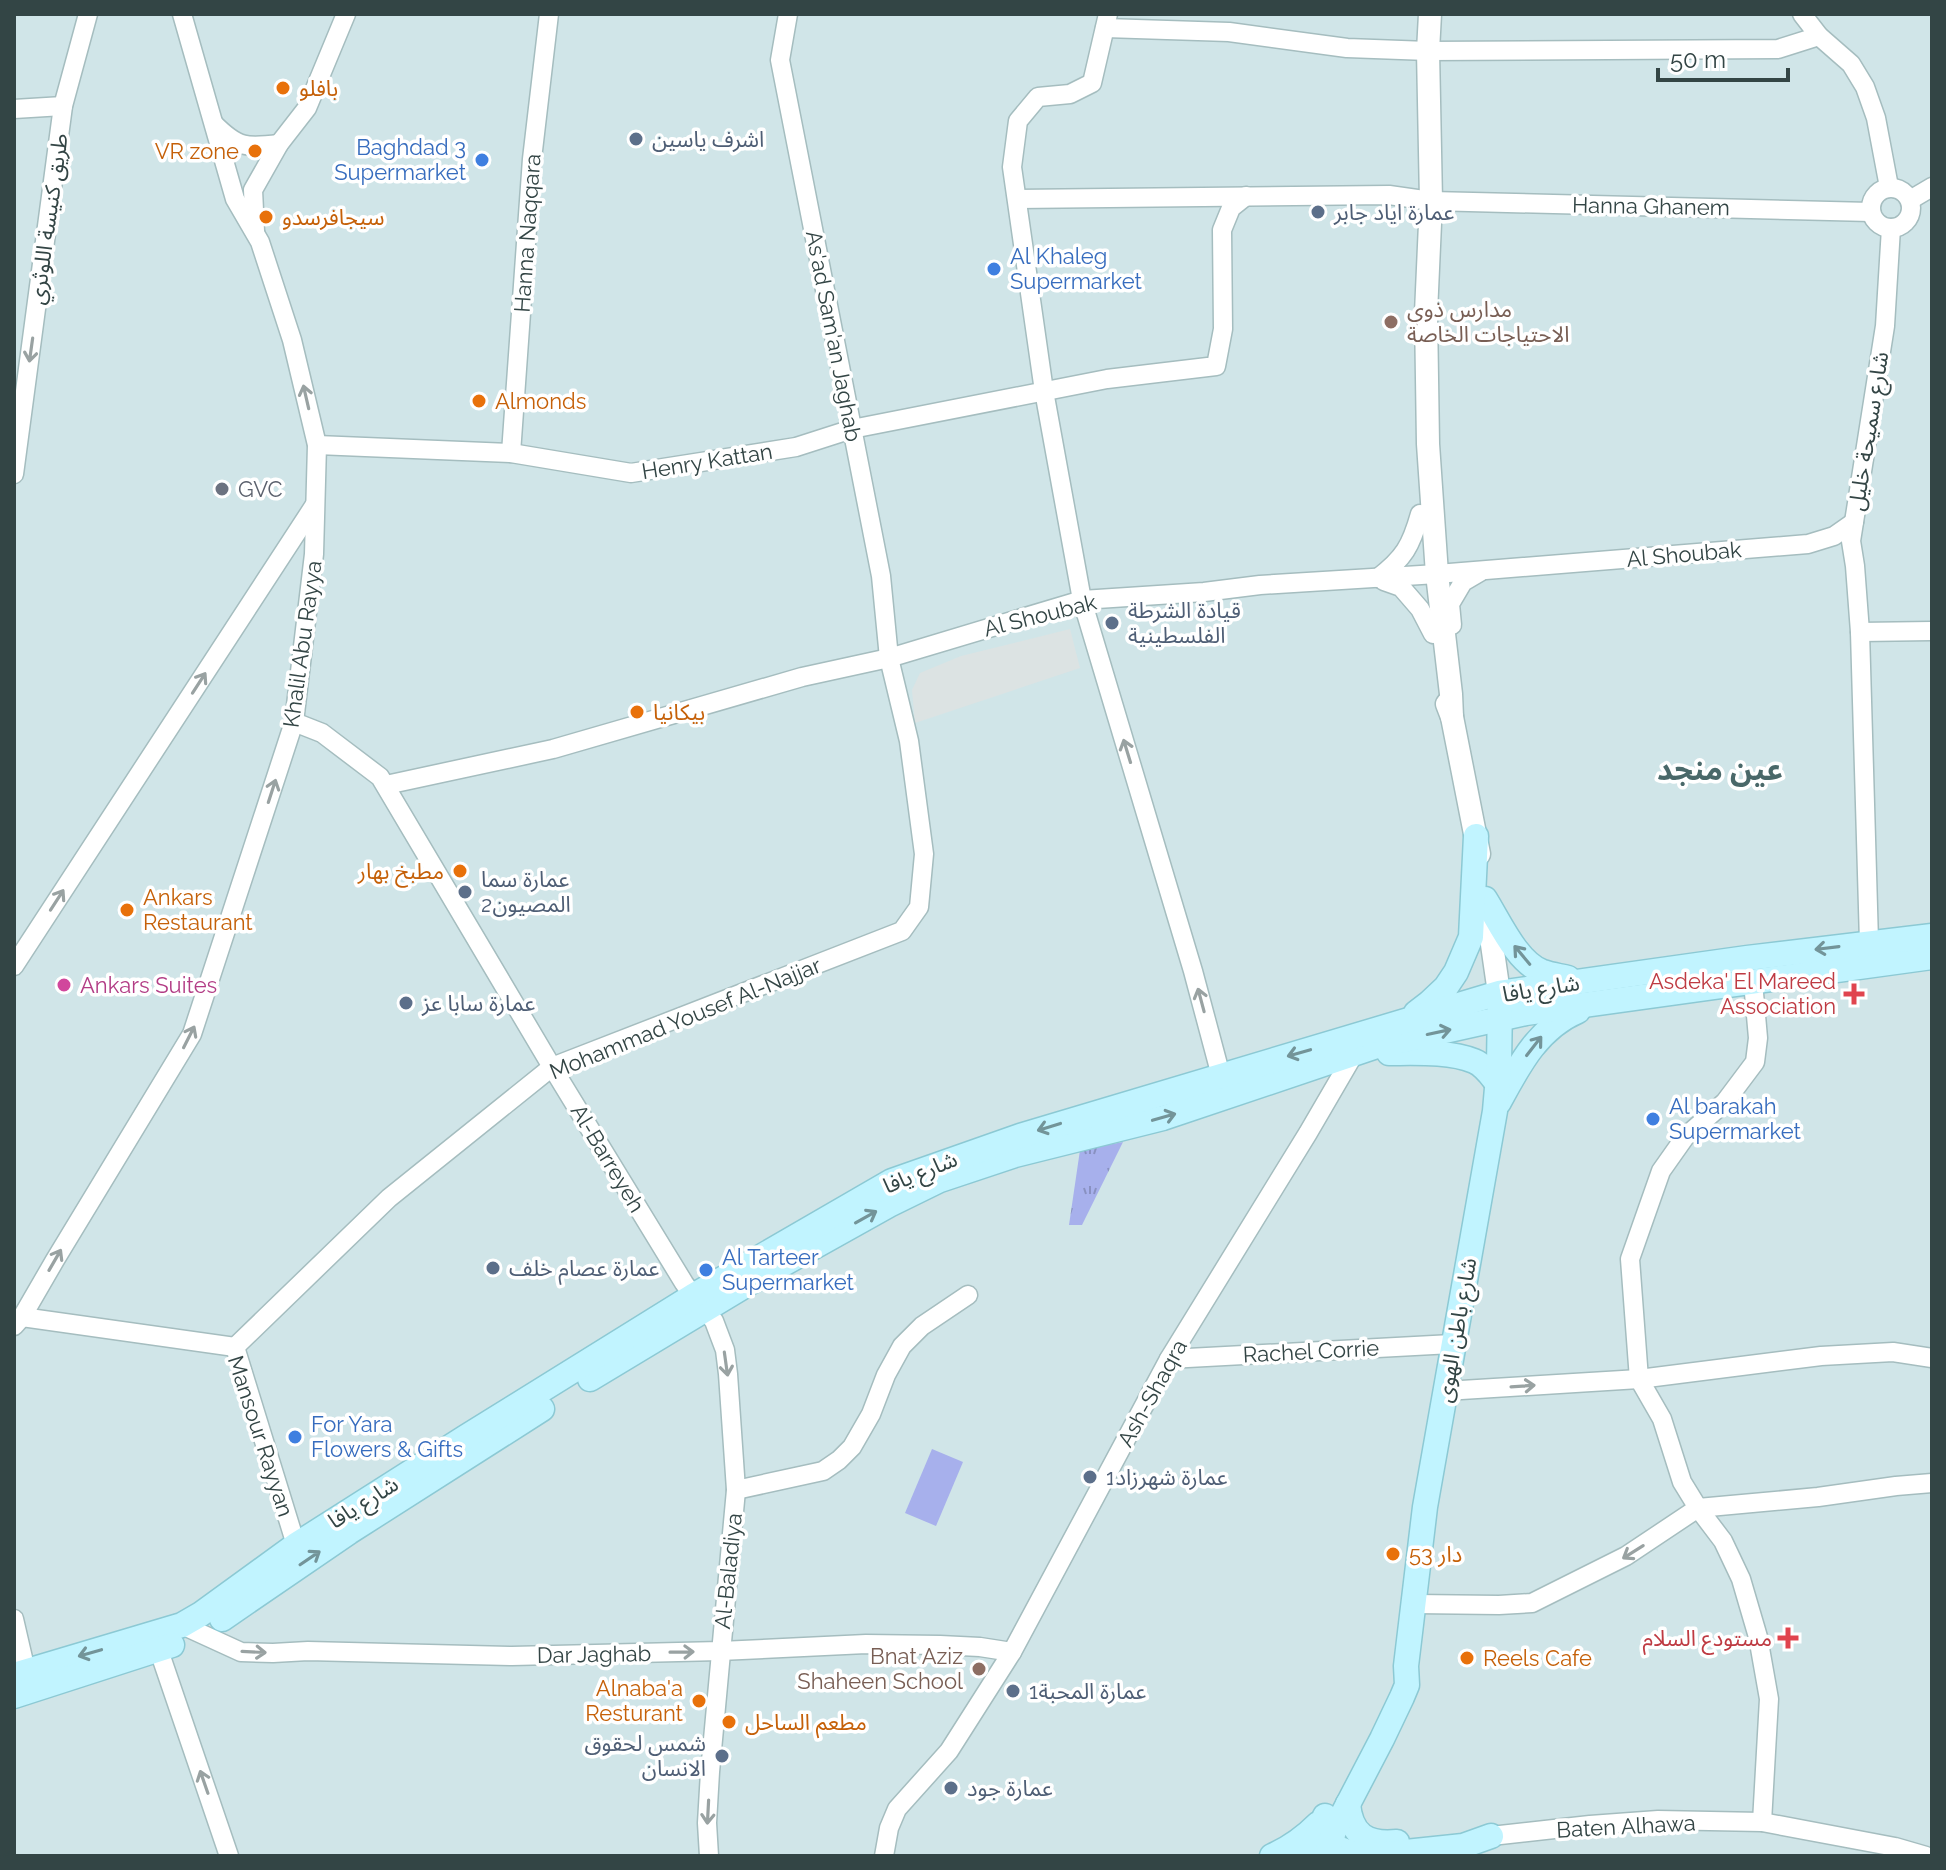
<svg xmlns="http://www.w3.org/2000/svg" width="1946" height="1870" viewBox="0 0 1946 1870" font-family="Raleway,'Noto Sans Arabic',sans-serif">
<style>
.residential{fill:#d0e5e8}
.grass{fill:url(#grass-tufts)}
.pitch{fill:#a7b0ec}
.parking{fill:#dce3e3}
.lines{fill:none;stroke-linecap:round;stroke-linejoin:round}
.minor-casing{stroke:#a5bdbf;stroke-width:21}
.tertiary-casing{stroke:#a5bdbf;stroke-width:25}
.secondary-casing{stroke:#8cc9d4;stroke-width:27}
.minor{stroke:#fff;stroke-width:18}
.tertiary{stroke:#fff;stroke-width:22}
.secondary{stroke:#c1f4ff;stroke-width:24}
.oneway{stroke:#99a2a2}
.oneway2{stroke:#739499}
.food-dot{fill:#e8710a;stroke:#fff;stroke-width:3}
.service-dot{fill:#5c6f8a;stroke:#fff;stroke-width:3}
.shop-dot{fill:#3f7fe0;stroke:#fff;stroke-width:3}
.education-dot{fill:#8d6e63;stroke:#fff;stroke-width:3}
.worship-dot{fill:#6b7280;stroke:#fff;stroke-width:3}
.hotel-dot{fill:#d1479c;stroke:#fff;stroke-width:3}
.health-dot{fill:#e0444e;stroke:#fff;stroke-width:3}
.labels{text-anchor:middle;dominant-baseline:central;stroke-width:7;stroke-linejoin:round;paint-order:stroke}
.food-label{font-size:22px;fill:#c56008;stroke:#fff;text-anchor:start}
.service-label{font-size:22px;fill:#4e5e75;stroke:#fff;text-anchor:start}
.shop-label{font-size:22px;fill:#366cbe;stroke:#fff;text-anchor:start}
.street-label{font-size:22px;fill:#334545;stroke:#fff}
.education-label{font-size:22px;fill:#785e54;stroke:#fff;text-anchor:start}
.worship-label{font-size:22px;fill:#5b616d;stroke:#fff;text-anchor:start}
.health-label{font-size:22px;fill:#be3a42;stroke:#fff;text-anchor:end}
.hotel-label{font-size:22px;fill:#b23c85;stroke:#fff;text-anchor:start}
.district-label{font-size:30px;font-weight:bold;fill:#496869;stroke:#fff}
</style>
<defs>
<pattern id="grass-tufts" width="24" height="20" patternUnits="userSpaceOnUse" patternTransform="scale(2)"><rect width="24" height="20" fill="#a7b0ec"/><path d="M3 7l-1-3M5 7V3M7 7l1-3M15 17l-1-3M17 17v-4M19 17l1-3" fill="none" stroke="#8991c1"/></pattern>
</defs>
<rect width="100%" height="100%" fill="#e3f1f3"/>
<!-- residential -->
<rect class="residential" x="14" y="14" width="1918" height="1842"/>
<!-- grass -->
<polygon class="grass" points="1123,1142 1082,1225 1069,1225 1080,1150"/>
<!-- pitch -->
<polygon class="pitch" points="932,1449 963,1462 936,1526 905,1513"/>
<!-- parking -->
<polygon class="parking" points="1070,629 1080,668 915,723 912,690 920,673 961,656"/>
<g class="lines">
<defs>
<g id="minor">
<polyline points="1108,14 1092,83 1070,94 1038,97 1018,121 1012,167 1044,391 1082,600 1193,971 1221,1076"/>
<polyline points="1802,14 1819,36 1851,64 1865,87 1876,118 1889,187"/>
<polyline points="1105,28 1229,32 1347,48 1428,51 1778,49 1819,36"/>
<polyline points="14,109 63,106"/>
<path d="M214,124c24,24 32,24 65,20"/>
<circle cx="1891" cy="208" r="20"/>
<polyline points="1017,199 1389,195 1431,201 1871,212"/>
<polyline points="1910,200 1932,187"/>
<polyline points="255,231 253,190 279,144 307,108 346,14"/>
<polyline points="317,445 511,453 631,473 796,447 852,429 1107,379 1216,366 1223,329 1222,230 1231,208 1246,196"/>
<polyline points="511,453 532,159 549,14"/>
<polyline points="14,474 63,106 88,14"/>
<path d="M1378,578c26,-20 33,-32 42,-64"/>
<polyline points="1384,581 1401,587 1420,609 1433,634"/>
<polyline points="1452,625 1450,604 1463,582 1480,572"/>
<polyline points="1860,632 1932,631"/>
<polyline points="294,722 322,733 380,777 552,1067 684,1283 693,1296 714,1321 725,1350 728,1374 736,1490 710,1772 707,1823 709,1856"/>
<polyline points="386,785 553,749 802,677 889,658 1082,600 1204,592 1260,585 1437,574 1808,544 1834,536 1854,522"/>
<polyline points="1869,942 1860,632 1855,566 1851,541 1885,326 1891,228"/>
<polyline points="14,966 314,506"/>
<polyline points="1753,982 1758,1038 1755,1062 1725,1102 1685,1137 1661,1171 1630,1259 1639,1379 1662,1419 1682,1482 1698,1508 1723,1541 1741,1579 1758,1637 1769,1699 1762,1822"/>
<polyline points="22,1317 235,1347 296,1545"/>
<polyline points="14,1326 22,1317 55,1260 192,1034 294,722 314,554 317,445 292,340 260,242 235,199 182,14"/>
<polyline points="235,1347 389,1198 552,1067 902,931 919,907 924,854 909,741 889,658 881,576 780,60 788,14"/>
<polyline points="1169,1359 1452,1344"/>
<polyline points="1445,1391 1639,1379 1821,1356 1893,1352 1932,1358"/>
<polyline points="736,1490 823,1471 839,1460 852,1447 871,1414 886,1375 902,1346 922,1326 968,1295"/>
<polyline points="1415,1604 1499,1605 1532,1603 1626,1556 1698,1508 1818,1497 1896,1486 1932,1483"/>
<polyline points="14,1619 26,1671"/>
<polyline points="182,1625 241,1652 273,1653 308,1651 512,1656 720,1651 866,1644 940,1645 980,1647 1012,1652"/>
<polyline points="155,1639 229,1856"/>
<polyline points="1491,1836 1590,1825 1658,1820 1762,1822 1895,1847 1926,1856"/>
<polyline points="884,1856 889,1828 897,1809 949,1751 1012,1652 1169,1359 1308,1133 1354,1054"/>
</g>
<g id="tertiary">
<polyline points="1430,14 1428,51 1431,201 1426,313 1428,444 1437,574 1451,694 1452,717"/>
<polyline points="1447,704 1452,717 1479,854"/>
<polyline points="1486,903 1499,993"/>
</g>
<g id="secondary">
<path d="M1485,899c14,22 32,64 58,73 8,3 17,4 25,6"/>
<polyline points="1416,1013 1429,1003 1446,987 1456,972 1471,937 1476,836"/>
<path d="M1389,1053c25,0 61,-2 85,8 10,4 16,13 23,22"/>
<path d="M1499,1102c20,-37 39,-74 79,-91"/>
<polyline points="590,1379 751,1282 889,1205 940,1180 1015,1155 1163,1118 1377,1046 1526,1013 1932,957"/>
<polyline points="222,1619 349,1532 542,1409"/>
<polyline points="14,1675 182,1625 201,1614 296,1545 466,1437 693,1296 892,1181 1020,1136 1499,993 1747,958 1932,936"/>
<polyline points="14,1696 172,1645"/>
<path d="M1348,1804c3,31 19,41 49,38"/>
<polyline points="1325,1830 1330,1842 1340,1849 1353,1854 1377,1855 1463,1846 1491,1836"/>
<path d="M1272,1856c18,-8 32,-18 46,-32"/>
<polyline points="1309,1856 1325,1816"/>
<polyline points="1326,1856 1334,1831 1382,1739 1402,1697 1407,1685 1406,1666 1425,1507 1495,1111 1499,1065 1500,1003"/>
</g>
</defs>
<!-- minor casing -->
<use href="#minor" class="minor-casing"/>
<!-- tertiary casing -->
<use href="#tertiary" class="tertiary-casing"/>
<!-- secondary casing -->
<use href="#secondary" class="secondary-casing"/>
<!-- minor -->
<use href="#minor" class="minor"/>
<!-- tertiary -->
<use href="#tertiary" class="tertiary"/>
<!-- secondary -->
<use href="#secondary" class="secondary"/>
</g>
<!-- one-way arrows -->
<defs><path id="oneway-shaft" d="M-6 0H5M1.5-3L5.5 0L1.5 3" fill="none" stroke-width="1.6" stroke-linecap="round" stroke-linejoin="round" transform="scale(2)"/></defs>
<g class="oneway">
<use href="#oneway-shaft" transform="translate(31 350) rotate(98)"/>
<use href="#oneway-shaft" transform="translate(306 397) rotate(-103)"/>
<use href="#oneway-shaft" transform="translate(199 683) rotate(-57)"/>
<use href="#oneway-shaft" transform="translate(1127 751) rotate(-107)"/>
<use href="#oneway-shaft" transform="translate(272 791) rotate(-72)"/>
<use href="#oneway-shaft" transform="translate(57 900) rotate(-57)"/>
<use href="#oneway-shaft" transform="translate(1201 1000) rotate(-105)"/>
<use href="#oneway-shaft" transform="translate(189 1037) rotate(-63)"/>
<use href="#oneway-shaft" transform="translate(55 1260) rotate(-60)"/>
<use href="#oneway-shaft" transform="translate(726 1364) rotate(82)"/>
<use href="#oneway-shaft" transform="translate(1523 1386) rotate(-4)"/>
<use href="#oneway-shaft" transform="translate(1633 1552) rotate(148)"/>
<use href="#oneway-shaft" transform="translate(254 1652) rotate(3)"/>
<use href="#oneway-shaft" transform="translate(682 1652) rotate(-1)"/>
<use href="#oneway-shaft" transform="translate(204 1782) rotate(-109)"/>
<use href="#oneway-shaft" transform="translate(708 1812) rotate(93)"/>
</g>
<g class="oneway2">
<use href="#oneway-shaft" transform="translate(1827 948) rotate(173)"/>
<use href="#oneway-shaft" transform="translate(1522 955) rotate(-130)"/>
<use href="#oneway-shaft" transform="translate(1439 1032) rotate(-12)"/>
<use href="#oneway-shaft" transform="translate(1534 1046) rotate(-52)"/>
<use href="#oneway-shaft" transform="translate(1299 1053) rotate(164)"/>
<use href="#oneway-shaft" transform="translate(1164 1117) rotate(-16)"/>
<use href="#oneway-shaft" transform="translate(1049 1127) rotate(163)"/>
<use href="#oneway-shaft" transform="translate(866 1217) rotate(-29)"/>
<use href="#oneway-shaft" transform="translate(310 1558) rotate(-34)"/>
<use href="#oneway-shaft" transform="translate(90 1653) rotate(164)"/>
</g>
<!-- markers -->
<g class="food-dot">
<circle cx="283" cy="88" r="8"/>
<circle cx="255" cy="151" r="8"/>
<circle cx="266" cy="217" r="8"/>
<circle cx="479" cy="401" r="8"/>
<circle cx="637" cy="712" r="8"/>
<circle cx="460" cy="871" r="8"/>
<circle cx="127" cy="910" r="8"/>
<circle cx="1393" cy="1554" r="8"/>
<circle cx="1467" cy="1658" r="8"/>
<circle cx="699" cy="1701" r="8"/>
<circle cx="729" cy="1722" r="8"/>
</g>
<g class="service-dot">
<circle cx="636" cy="139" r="8"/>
<circle cx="1318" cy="212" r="8"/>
<circle cx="1112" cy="623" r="8"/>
<circle cx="465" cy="892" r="8"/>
<circle cx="406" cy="1003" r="8"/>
<circle cx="493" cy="1268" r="8"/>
<circle cx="1090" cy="1477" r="8"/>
<circle cx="1013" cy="1691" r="8"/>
<circle cx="722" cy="1756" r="8"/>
<circle cx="951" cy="1788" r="8"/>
</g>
<g class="shop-dot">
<circle cx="482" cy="160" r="8"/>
<circle cx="994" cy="269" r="8"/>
<circle cx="1653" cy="1119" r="8"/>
<circle cx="706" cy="1270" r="8"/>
<circle cx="295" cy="1437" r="8"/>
</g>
<g class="education-dot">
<circle cx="1391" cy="322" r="8"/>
<circle cx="979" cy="1669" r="8"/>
</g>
<circle class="worship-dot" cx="222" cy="489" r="8"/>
<circle class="hotel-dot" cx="64" cy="985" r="8"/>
<g class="health-dot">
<path d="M1850 982h8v8h8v8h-8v8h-8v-8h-8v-8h8z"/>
<path d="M1784 1626h8v8h8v8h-8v8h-8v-8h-8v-8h8z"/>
</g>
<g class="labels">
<!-- food labels -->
<g class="food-label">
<text x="299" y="88">بافلو</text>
<text x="239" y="151" text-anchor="end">VR zone</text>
<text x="282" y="217">سيجافرسدو</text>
<text x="495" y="401">Almonds</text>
<text x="653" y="712">بيكانيا</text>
<text x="444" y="871" text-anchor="end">مطبخ بهار</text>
<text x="143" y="897">Ankars<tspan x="143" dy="25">Restaurant</tspan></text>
<text x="1409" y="1554">دار 53</text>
<text x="1483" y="1658">Reels Cafe</text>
<text x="683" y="1688" text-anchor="end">Alnaba'a<tspan x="683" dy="25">Resturant</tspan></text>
<text x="745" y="1722">مطعم الساحل</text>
</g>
<!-- service labels -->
<g class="service-label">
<text x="652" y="139">اشرف ياسين</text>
<text x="1334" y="212">عمارة اياد جابر</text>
<text x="1128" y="610">قيادة الشرطة<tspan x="1128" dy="25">الفلسطينية</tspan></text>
<text x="481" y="879">عمارة سما<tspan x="481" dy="25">المصيون2</tspan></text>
<text x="422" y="1003">عمارة سابا عز</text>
<text x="509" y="1268">عمارة عصام خلف</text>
<text x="1106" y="1477">عمارة شهرزاد1</text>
<text x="1029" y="1691">عمارة المحبة1</text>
<text x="706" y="1743" text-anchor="end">شمس لحقوق<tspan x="706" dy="25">الانسان</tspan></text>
<text x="967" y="1788">عمارة جود</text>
</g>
<!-- shop labels -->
<g class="shop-label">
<text x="466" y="147" text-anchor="end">Baghdad 3<tspan x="466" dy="25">Supermarket</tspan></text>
<text x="1010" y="256">Al Khaleg<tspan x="1010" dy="25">Supermarket</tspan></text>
<text x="1669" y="1106">Al barakah<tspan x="1669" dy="25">Supermarket</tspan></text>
<text x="722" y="1257">Al Tarteer<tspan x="722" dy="25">Supermarket</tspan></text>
<text x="311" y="1424">For Yara<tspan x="311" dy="25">Flowers &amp; Gifts</tspan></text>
</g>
<!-- street labels -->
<g class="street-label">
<text transform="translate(1651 206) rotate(1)">Hanna Ghanem</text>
<text transform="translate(48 219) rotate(-82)">طريق كنيسة اللوثري</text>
<text transform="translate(527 233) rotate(-86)">Hanna Naqqara</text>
<text transform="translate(834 336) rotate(79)">As'ad Sam'an Jaghab</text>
<text transform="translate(1868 431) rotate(-81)">شارع سميحة خليل</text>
<text transform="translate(707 461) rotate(-9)">Henry Kattan</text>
<text transform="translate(1684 554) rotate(-5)">Al Shoubak</text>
<text transform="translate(1040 615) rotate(-14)">Al Shoubak</text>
<text transform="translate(302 644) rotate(-82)">Khalil Abu Rayya</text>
<text transform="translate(1541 988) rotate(-9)">شارع يافا</text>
<text transform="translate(685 1018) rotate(-22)">Mohammad Yousef Al-Najjar</text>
<text transform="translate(608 1158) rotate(59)">Al-Barreyeh</text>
<text transform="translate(920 1172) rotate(-22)">شارع يافا</text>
<text transform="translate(1456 1330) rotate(-80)">شارع باطن الهوى</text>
<text transform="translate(1311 1351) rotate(-3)">Rachel Corrie</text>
<text transform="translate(1152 1393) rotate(-61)">Ash-Shaqra</text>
<text transform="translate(261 1436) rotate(72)">Mansour Rayyan</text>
<text transform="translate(363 1502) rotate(-32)">شارع يافا</text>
<text transform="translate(728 1571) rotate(-84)">Al-Baladiya</text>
<text transform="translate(594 1654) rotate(-1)">Dar Jaghab</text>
<text transform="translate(1626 1826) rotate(-3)">Baten Alhawa</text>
</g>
<!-- education labels -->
<g class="education-label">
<text x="1407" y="309">مدارس ذوي<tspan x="1407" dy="25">الاحتياجات الخاصة</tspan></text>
<text x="963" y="1656" text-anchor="end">Bnat Aziz<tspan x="963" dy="25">Shaheen School</tspan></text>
</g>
<!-- worship labels -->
<g class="worship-label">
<text x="238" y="489">GVC</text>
</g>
<!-- health labels -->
<g class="health-label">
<text x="1836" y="981">Asdeka' El Mareed<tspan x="1836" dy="25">Association</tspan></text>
<text x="1772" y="1638">مستودع السلام</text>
</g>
<!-- hotel labels -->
<g class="hotel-label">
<text x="80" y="985">Ankars Suites</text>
</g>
<!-- district labels -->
<g class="district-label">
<text x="1720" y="769">عين منجد</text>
</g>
</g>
<!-- border -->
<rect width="1946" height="1870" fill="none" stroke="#334545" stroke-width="32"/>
<!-- scale -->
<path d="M1658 68v12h130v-12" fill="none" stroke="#334545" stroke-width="4"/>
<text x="1670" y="68" font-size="24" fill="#334545" stroke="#ffffff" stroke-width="6" paint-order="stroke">50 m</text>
</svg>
